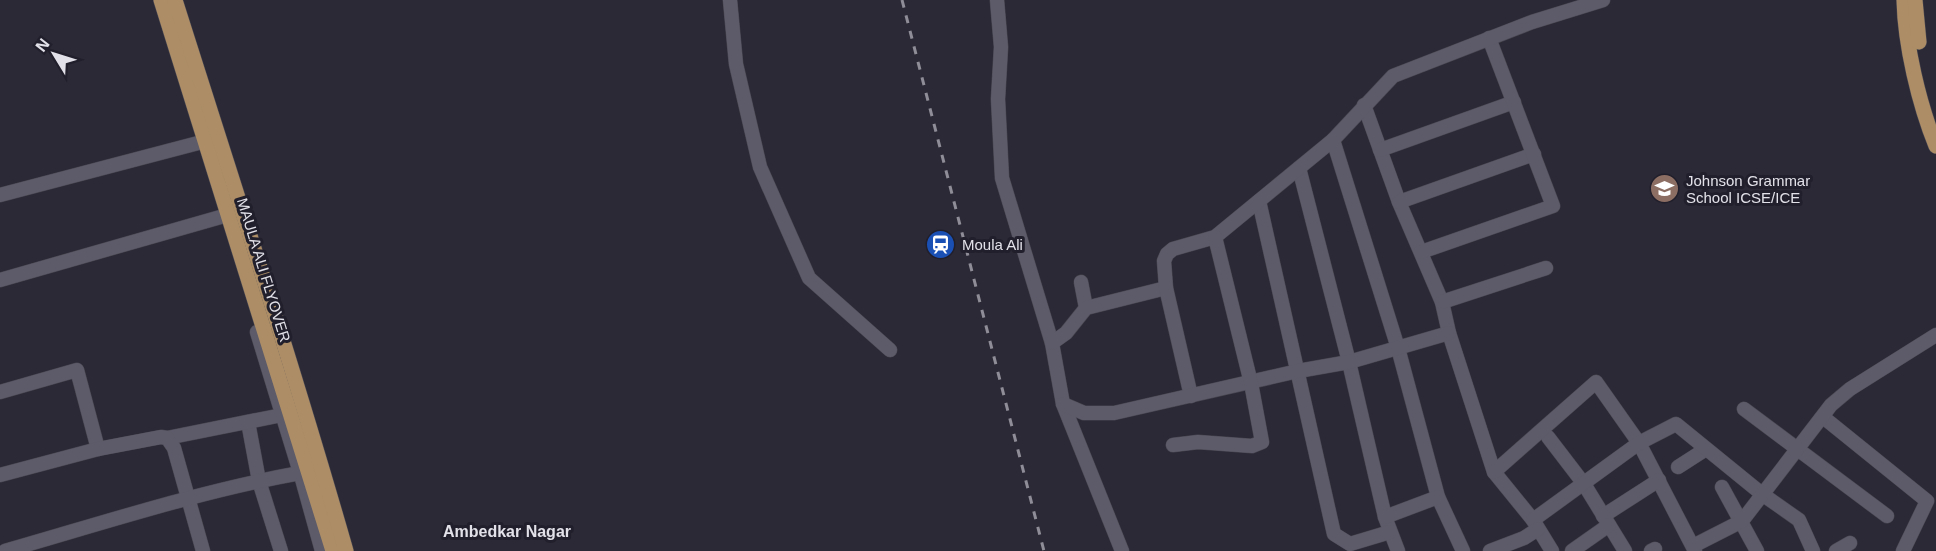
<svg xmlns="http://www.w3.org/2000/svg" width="1936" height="551" viewBox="0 0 1936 551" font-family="Helvetica,sans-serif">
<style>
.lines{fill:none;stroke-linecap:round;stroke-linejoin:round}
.minor-casing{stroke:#494752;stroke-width:15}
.major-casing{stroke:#494752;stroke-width:16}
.minor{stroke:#5d5b69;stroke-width:14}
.major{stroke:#ac8d66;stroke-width:15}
.rail{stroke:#8f8d97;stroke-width:3;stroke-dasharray:8 8;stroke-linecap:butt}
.labels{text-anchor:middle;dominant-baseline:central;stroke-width:6;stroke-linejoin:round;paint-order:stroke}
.poi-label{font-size:15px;fill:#e2e1e9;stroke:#211f2b;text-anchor:start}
.street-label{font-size:15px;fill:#e2e1e9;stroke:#211f2b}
.neighbourhood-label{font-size:16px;font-weight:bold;fill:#e2e1e9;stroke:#211f2b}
</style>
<rect width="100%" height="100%" fill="#2b2935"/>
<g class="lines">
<defs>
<g id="minor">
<polyline points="730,0 736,64 760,167 809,278 890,350"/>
<polyline points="997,0 1001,47 998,99 1002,178 1052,343 1063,404 1122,551"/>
<polyline points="1364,105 1399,202 1442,302 1449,333 1494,472 1533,520 1552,551"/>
<polyline points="1333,140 1398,348 1438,497 1463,551"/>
<polyline points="1380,150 1514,102"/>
<polyline points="1299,168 1349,362 1385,517 1398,551"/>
<polyline points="0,195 202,142"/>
<polyline points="1259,201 1334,534 1350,544 1390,532"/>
<polyline points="1399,202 1534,154"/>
<polyline points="1421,252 1553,206 1489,38"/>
<polyline points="0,280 224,216"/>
<polyline points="1081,282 1086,308"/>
<polyline points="1442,302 1546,268"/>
<polyline points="257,332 302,479 322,551"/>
<polyline points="1052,343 1066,333 1086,308 1166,288"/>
<polyline points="0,392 77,370 98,449"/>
<polyline points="1191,396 1166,288 1164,261 1167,254 1173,249 1215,237 1333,140 1393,76 1532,22 1603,0"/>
<polyline points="1063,404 1084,413 1114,413 1298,371 1349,362 1449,333"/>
<polyline points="1744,409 1887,516"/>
<polyline points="1823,417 1927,501 1903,551"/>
<polyline points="248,422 259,481 281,551"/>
<polyline points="1548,437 1584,484 1625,551"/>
<polyline points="167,438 282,415"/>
<polyline points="1173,445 1198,442 1252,446 1262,442 1251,383 1215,237"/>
<polyline points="1678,467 1706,449"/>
<polyline points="1494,472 1596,382 1639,443 1695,551"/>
<polyline points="0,475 98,449 161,437 167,438 174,448 203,551"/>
<polyline points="1722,487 1757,551"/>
<polyline points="1603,516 1659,480"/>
<polyline points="1385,517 1438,497"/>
<polyline points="1533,520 1639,443 1676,424 1762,494 1799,520 1813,551"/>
<polyline points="1693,546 1742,521 1831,405 1850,389 1936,335"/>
<path d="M5,551c98,-28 195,-60 295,-78"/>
<polyline points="1490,551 1524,538 1538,529"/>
<polyline points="1572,551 1609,525"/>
<polyline points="1651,551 1655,549"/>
<polyline points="1836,551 1850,543"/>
</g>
<g id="major">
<polyline points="161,0 333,551"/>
<path d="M175,0c58,183 118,366 171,551"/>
<path d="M1904,0c1,45 15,104 32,146"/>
<polyline points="1915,0 1919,42"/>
</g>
</defs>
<!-- minor casing -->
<use href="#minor" class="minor-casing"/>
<!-- major casing -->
<use href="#major" class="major-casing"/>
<!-- minor -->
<use href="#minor" class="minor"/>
<!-- major -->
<use href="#major" class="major"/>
<!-- rail -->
<polyline class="rail" points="902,0 1044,551"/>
</g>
<!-- icons -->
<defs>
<symbol id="school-disc" viewBox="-11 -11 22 22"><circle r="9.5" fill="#8d6e63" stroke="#211f2b"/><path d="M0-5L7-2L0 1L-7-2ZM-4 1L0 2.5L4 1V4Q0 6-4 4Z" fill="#fff"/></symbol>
<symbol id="station-disc" viewBox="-11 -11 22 22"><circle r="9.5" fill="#1a4fb4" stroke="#211f2b"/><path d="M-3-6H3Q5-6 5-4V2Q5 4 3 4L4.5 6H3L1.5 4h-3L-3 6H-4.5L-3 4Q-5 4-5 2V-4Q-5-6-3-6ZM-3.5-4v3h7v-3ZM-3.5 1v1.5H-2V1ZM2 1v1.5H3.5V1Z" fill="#fff"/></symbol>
</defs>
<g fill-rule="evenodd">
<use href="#school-disc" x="1648" y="172" width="33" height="33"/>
<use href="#station-disc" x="924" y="228" width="33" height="33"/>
</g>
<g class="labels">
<!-- poi labels -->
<g class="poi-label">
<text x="1686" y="180">Johnson Grammar<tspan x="1686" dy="17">School ICSE/ICE</tspan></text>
<text x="962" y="244">Moula Ali</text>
</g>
<!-- street labels -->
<g class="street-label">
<text transform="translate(264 270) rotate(73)">MAULA ALI FLYOVER</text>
</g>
<!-- neighbourhood labels -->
<g class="neighbourhood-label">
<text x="507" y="531">Ambedkar Nagar</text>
</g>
</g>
<!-- north arrow -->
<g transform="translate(54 54) rotate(308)" stroke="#211f2b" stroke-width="4.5" paint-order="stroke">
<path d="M0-4.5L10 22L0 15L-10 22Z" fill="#e2e1e9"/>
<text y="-9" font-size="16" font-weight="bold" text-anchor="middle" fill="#e2e1e9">N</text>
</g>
</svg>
